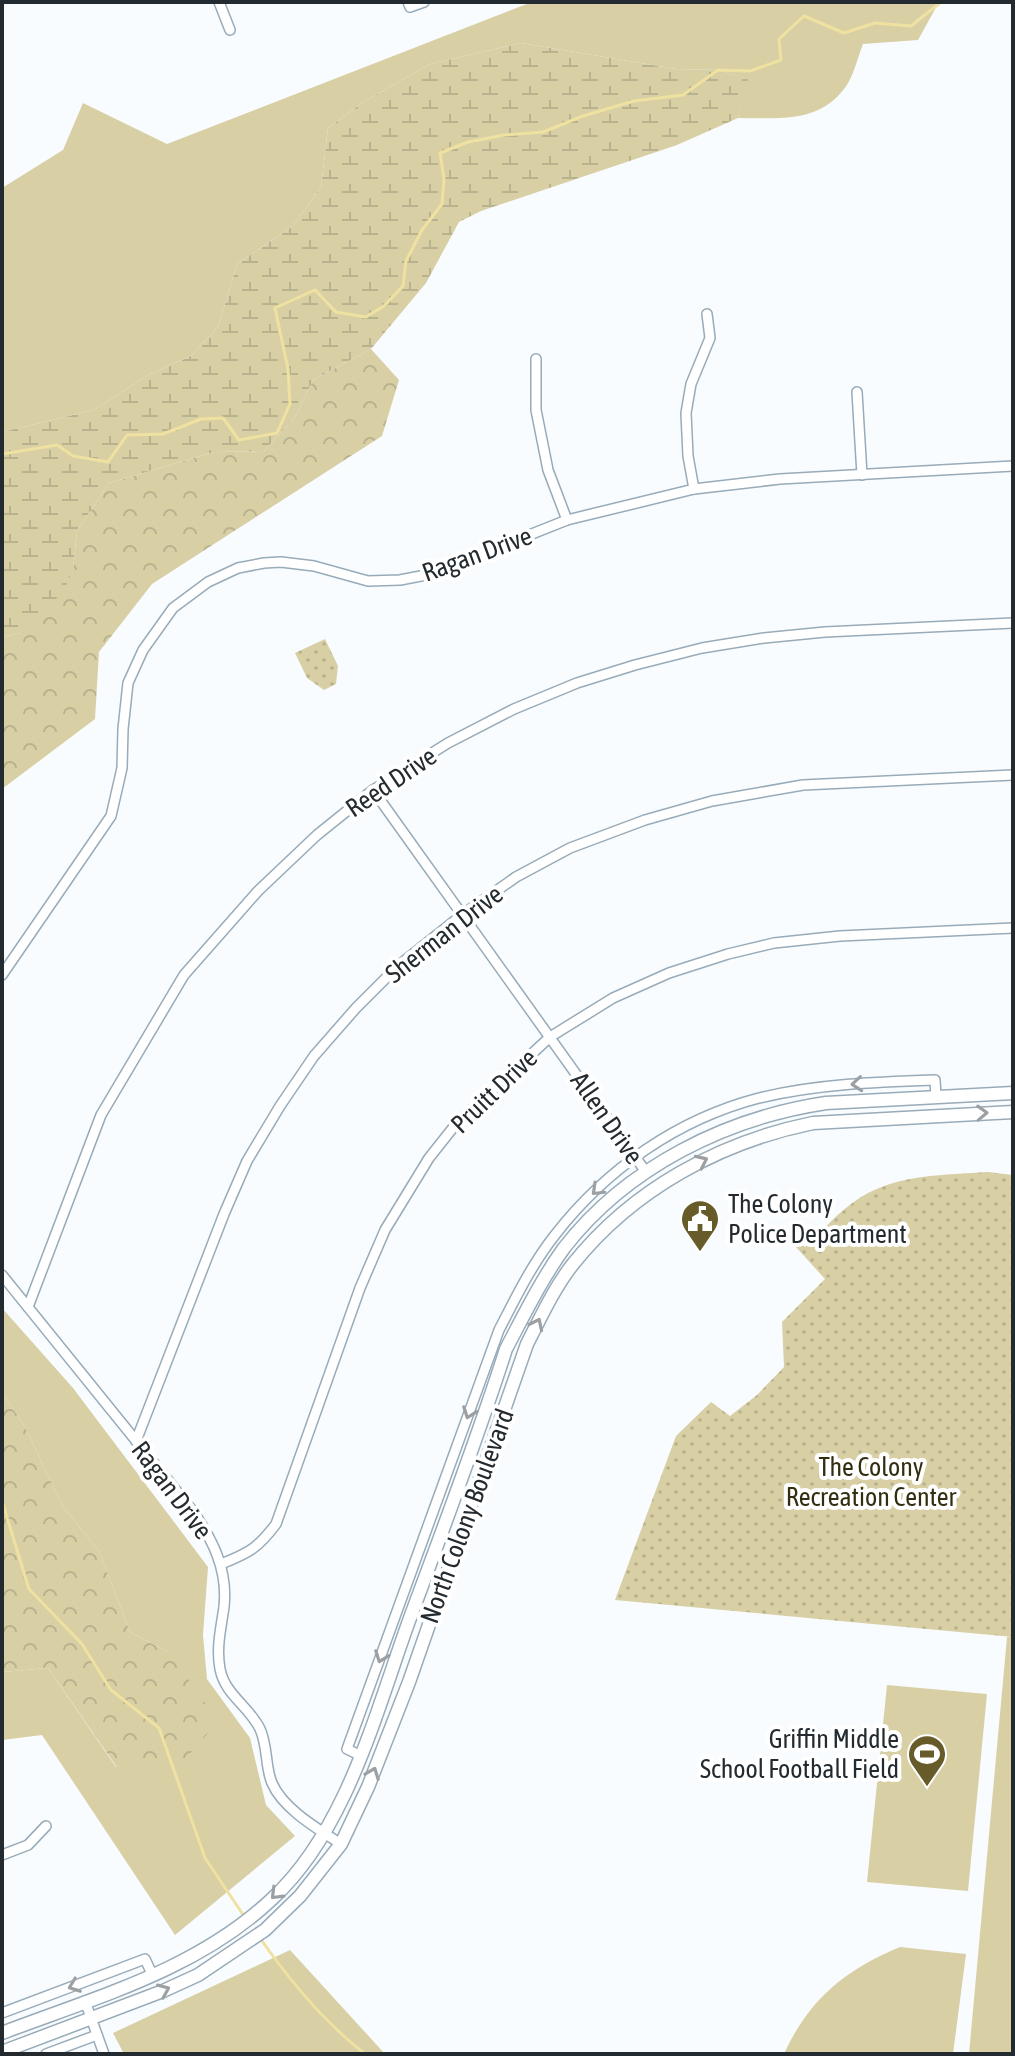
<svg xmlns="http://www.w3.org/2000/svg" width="1015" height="2056" viewBox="0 0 1015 2056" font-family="'Asap Condensed',sans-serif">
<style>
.grass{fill:#d8cfa5}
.forest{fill:url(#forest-crowns)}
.wetland{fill:url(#wetland-marsh)}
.park{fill:url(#park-dots)}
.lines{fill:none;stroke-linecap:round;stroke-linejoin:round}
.stream{stroke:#efe1a0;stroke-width:3}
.minor-casing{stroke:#98abb9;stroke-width:12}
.secondary-casing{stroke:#98abb9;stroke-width:15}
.minor{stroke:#fff;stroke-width:9}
.secondary{stroke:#fff;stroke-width:12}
.oneway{stroke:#9ca0a2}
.labels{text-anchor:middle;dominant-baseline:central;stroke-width:8;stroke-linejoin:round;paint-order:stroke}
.street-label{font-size:26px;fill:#232b30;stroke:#fff}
.poi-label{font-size:26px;fill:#232b30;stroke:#fff;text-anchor:start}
.park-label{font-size:26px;fill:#342e10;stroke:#fff}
</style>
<defs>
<pattern id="forest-crowns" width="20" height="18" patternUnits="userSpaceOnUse" patternTransform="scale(2)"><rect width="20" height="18" fill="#d8cfa5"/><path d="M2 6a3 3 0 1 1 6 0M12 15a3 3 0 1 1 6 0" fill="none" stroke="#b9b28e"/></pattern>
<pattern id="wetland-marsh" width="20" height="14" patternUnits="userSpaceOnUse" patternTransform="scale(2)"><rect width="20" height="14" fill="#d8cfa5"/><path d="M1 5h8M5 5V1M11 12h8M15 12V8" fill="none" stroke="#b9b28e"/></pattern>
<pattern id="park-dots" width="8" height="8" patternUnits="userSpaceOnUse" patternTransform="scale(2)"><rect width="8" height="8" fill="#d8cfa5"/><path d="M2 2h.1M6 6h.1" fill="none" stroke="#b9b28e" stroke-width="1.8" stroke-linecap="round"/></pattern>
</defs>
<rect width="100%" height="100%" fill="#f8fcff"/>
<!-- grass -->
<g class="grass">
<path d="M532,2h407l-21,38 -55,4c-5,13 -9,30 -16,41 -27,39 -67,33 -109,33l9,-39 -29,-9 -42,-1 -155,-26 -91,21 -65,37 -37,27 -7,59 -28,39 -56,38 -19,63 -27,29 -43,19 -54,35 -92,22v-244l61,-38 20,-47 84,41z"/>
<polygon points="2,1308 73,1388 208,1567 203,1635 207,1679 250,1738 266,1805 295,1836 175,1935 42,1735 2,1740 2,1672 48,1668 116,1767 170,1653 130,1632 99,1551 63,1507 24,1425 2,1393"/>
<polygon points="1007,1637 1013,1637 1013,2054 969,2054"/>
<polygon points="887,1685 987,1694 968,1891 867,1882"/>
<path d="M900,1947l66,7 -13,100h-169c25,-55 61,-84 116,-107z"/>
<polygon points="290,1950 385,2054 124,2054 113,2033"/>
</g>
<!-- forest -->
<g class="forest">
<polygon points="371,349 399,380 382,436 152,584 99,652 95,719 2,789 2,637 20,633 73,570 77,531 109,483 214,452 264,451 295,417 313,380"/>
<polygon points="2,1393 24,1425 63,1507 99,1551 130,1632 170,1653 218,1722 186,1758 153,1771 116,1766 48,1668 2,1672"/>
</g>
<!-- wetland -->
<polygon class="wetland" points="521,43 676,69 718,70 748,79 738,118 677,145 481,211 459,222 426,283 371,349 313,380 295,417 264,451 214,452 109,483 77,531 73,570 63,592 20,633 2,637 2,432 94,410 148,375 191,356 218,327 237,264 293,226 321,187 328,128 365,101 430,64"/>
<!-- park -->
<g class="park">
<polygon points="325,639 338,666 336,684 324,690 307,678 295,653"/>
<path d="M988,1172l25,3v462l-398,-37 61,-164 35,-34 19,14 27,-21 27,-28 -2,-45 43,-43 -30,-33 4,-4 6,5c18,-17 35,-37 56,-50 38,-23 83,-22 127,-25z"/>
</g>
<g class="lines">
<!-- stream -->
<g class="stream">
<polyline points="2,454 57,445 73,456 108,462 127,435 163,434 201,419 223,418 239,440 277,433 290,404 288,369 275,308 315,290 336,312 366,317 384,306 403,286 406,261 422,230 442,204 444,179 440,153 468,142 504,135 543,132 583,116 634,101 683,95 718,70 750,71 781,60 779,39 804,16 844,33 875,23 911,26 941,2"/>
<polyline points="2,1501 29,1589 82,1644 111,1690 159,1728 205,1858 244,1916"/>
<path d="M260,1938c30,43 64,84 105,116"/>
</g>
<defs>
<g id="minor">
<polyline points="219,2 230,30"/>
<polyline points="408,2 410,7 424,2"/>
<polyline points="536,359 536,410 548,470 567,520"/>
<polyline points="857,392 862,475"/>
<polyline points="694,489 688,456 686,413 691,384 710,338 707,314"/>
<polyline points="373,790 646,1172"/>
<polyline points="2,975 111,816 122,768 123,729 128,683 143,650 173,608 208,582 238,568 264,563 281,562 314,566 368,581 400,580 431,574 567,520 694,489 780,479 1013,466"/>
<path d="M2,1275l190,235c21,30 36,60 32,97 -3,21 -8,41 -4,62 5,26 29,37 40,60 8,17 5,38 12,54 11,26 46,46 69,61"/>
<polyline points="28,1307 101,1115 184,975 258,891 317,835 373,790 448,743 514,709 577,683 635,665 702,648 764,638 825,632 1013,623"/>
<polyline points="136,1441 224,1214 247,1161 280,1106 314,1056 356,1008 398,966 462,915 516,877 570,848 645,820 712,801 803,785 1013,775"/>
<path d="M221,1564c28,-11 37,-16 55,-40l84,-236 25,-58 44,-72 27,-34 94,-87 63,-39 56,-25 59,-19 46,-11 66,-7 173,-8"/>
<path d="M359,1755l-12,-6 152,-419c17,-33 33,-66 56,-95 51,-66 123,-116 204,-137 58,-14 117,-16 176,-18l1,17"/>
<polyline points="2,1855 28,1845 46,1826"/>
<polyline points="85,2001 104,2054"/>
<polyline points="2,2013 145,1959 153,1976"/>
<polyline points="46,2054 97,2035"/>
</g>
<g id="secondary">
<path d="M2,2033c94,-36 195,-63 270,-134 75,-69 104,-188 138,-281 33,-89 67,-178 96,-269 18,-34 35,-69 58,-101 63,-81 162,-130 262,-145l187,-10"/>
<path d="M2,2052l161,-61 35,-16 67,-45 35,-34 41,-52 27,-57 41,-105 118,-338c14,-27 27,-56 46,-80 60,-75 147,-122 240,-141l200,-11"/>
</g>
</defs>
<!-- minor casing -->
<use href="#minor" class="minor-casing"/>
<!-- secondary casing -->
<use href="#secondary" class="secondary-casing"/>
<!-- minor -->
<use href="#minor" class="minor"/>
<!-- secondary -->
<use href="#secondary" class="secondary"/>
</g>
<!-- one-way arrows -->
<defs><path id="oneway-chevron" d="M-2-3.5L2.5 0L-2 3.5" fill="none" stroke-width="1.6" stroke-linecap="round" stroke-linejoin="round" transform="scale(2)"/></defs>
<g class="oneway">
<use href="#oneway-chevron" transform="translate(857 1084) rotate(175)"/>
<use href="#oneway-chevron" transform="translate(982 1113) rotate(-2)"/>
<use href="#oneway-chevron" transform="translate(702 1161) rotate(-25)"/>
<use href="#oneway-chevron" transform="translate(597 1190) rotate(136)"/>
<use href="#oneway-chevron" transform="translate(537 1324) rotate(-64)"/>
<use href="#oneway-chevron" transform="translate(469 1413) rotate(110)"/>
<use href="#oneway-chevron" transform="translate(381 1657) rotate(110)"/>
<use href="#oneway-chevron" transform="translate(373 1773) rotate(-69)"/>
<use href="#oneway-chevron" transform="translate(276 1894) rotate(135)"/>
<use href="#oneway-chevron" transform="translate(74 1986) rotate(159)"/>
<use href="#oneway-chevron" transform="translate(164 1990) rotate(-23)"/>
</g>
<!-- icons -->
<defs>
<symbol id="civic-pin" viewBox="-11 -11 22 30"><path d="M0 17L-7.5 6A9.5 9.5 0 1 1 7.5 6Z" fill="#675c29" stroke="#fff"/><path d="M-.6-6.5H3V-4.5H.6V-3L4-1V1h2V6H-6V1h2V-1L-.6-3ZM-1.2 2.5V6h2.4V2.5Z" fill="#fff"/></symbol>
<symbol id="stadium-pin" viewBox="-11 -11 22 30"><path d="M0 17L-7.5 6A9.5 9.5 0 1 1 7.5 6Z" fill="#675c29" stroke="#fff"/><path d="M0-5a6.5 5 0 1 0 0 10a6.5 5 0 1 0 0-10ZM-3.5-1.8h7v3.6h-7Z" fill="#fff"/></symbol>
</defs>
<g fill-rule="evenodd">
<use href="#civic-pin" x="678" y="1197" width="44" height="60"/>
<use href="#stadium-pin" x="905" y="1732" width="44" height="60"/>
</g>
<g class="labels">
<!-- street labels -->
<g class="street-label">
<text transform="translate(477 554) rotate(-20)">Ragan Drive</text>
<text transform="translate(391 782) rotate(-34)">Reed Drive</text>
<text transform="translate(444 934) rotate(-38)">Sherman Drive</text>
<text transform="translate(494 1091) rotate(-44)">Pruitt Drive</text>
<text transform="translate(607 1118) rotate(55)">Allen Drive</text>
<text transform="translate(172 1490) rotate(53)">Ragan Drive</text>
<text transform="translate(467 1516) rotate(-70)">North Colony Boulevard</text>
</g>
<!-- poi labels -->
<g class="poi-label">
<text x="728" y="1204">The Colony<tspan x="728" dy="30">Police Department</tspan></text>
<text x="899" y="1739" text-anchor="end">Griffin Middle<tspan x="899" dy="30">School Football Field</tspan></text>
</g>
<!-- park labels -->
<g class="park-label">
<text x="871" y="1467">The Colony<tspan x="871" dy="30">Recreation Center</tspan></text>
</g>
</g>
<!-- border -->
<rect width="1015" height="2056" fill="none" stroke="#232b30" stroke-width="8"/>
</svg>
